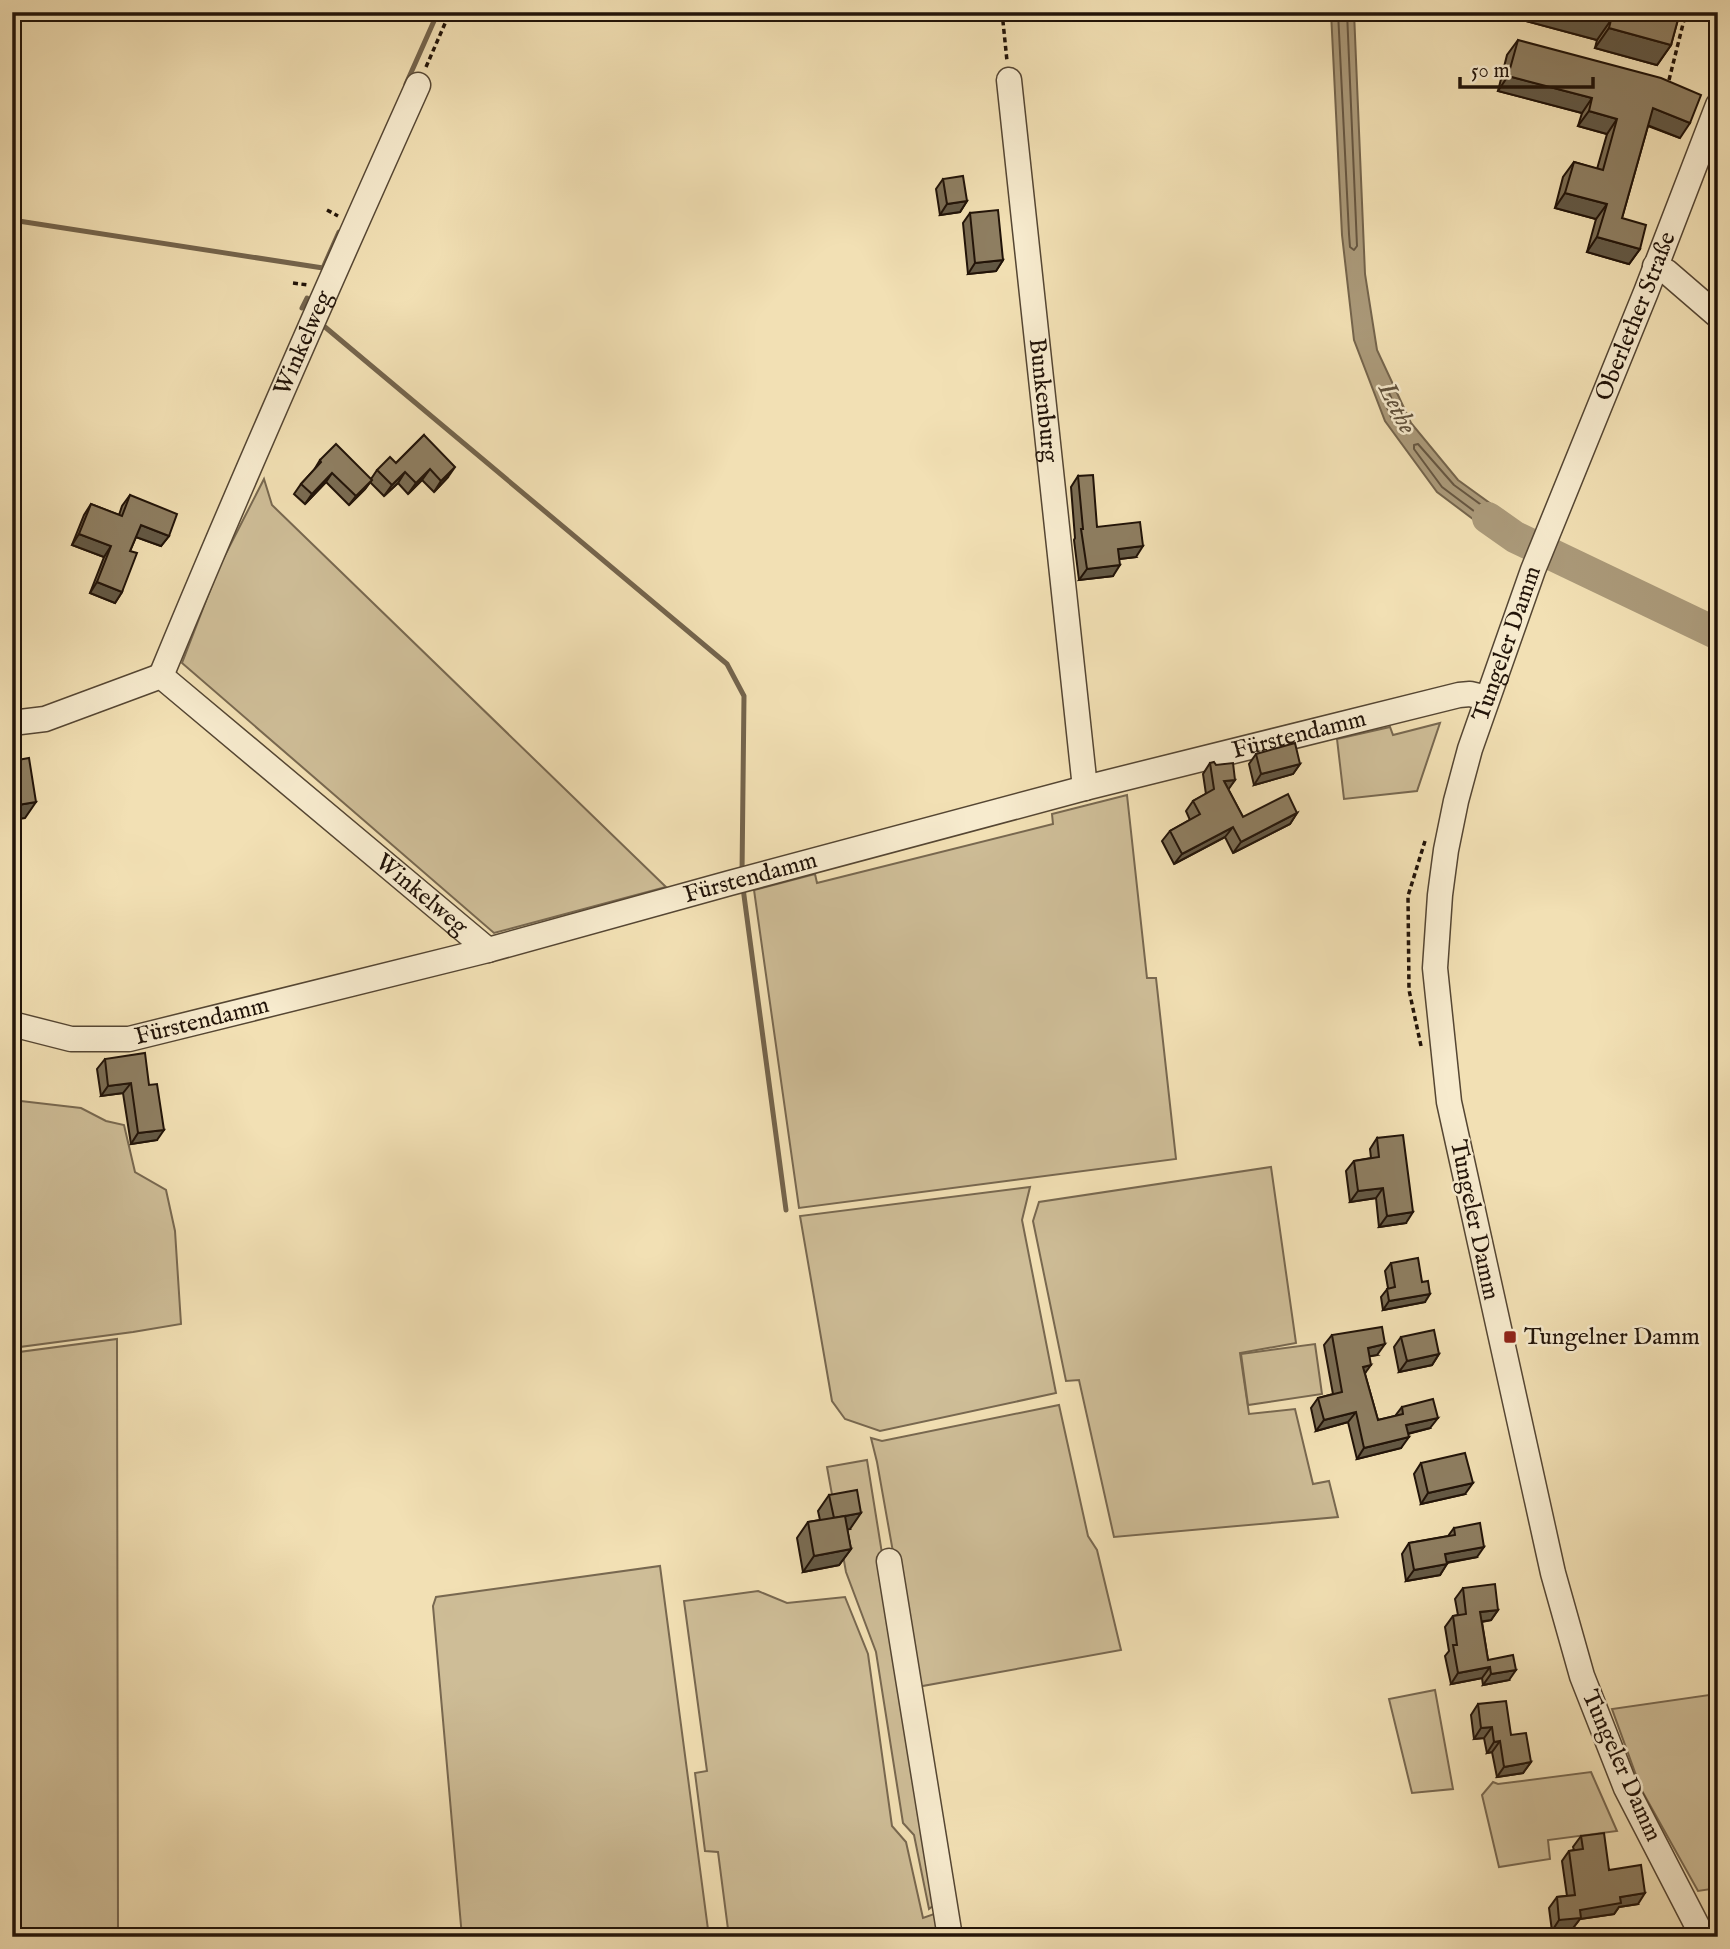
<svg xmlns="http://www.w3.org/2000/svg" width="1730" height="1949" viewBox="0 0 1730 1949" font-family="'IM FELL English',serif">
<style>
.green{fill:#cebd97;stroke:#786850;stroke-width:2}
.water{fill:#ab9a7a;stroke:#74644c;stroke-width:2}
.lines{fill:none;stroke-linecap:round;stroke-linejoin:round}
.shore{stroke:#665641;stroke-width:2}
.stream{stroke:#74644c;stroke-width:5}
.river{stroke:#ab9a7a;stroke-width:32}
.minor-casing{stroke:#554633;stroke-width:27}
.path{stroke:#211308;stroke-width:3.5;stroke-dasharray:5 3.5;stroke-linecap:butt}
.minor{stroke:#f7ebce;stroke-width:24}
.wall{fill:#7a6c53;stroke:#211308;stroke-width:2}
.shaded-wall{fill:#635844;stroke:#211308;stroke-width:2}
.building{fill:#8e7e61;stroke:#211308;stroke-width:2}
.poi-dot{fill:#8f2418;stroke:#f7ebce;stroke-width:2.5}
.labels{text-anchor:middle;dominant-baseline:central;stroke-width:5;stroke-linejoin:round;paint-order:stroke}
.street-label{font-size:24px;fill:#211308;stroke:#f7ebce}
.poi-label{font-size:24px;fill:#211308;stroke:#f7ebce;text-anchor:start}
.water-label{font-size:26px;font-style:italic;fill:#5f503b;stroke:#f7ebce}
</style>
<rect width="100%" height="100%" fill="#f2e0b4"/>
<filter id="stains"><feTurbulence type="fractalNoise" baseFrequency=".00286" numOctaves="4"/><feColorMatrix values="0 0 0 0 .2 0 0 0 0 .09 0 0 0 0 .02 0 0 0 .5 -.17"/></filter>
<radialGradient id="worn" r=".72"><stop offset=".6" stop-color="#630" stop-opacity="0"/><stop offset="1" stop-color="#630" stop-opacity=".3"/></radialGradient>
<!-- green -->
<g class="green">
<polygon points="264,479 272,505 666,887 494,933 182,663 219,567"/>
<polygon points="1440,723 1417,791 1344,799 1337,739 1390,727 1393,735"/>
<polygon points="1127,795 1147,978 1156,978 1176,1159 799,1208 754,890 815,874 817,883 1053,824 1052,814"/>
<polygon points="12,1100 81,1108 106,1121 124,1125 135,1172 166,1190 175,1231 181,1324 133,1332 12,1348"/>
<polygon points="1271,1167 1296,1343 1240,1353 1249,1414 1295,1409 1313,1484 1329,1481 1338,1517 1114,1537 1079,1380 1066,1381 1033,1221 1039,1202"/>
<polygon points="1030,1187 1022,1220 1056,1393 880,1431 845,1419 832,1401 800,1216"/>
<polygon points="117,1339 118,1937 12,1937 12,1353"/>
<polygon points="1315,1344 1322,1394 1248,1405 1241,1354"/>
<polygon points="1059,1405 1088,1536 1097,1550 1121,1650 917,1687 877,1462 871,1438 882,1441"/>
<polygon points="867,1460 938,1902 929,1909 914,1835 903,1823 876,1652 846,1572 827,1467"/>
<polygon points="660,1566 709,1937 462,1937 433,1606 436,1597"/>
<polygon points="758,1591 787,1603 845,1597 868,1654 892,1826 906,1842 923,1918 934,1914 939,1937 729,1937 718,1852 705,1851 695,1773 707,1771 684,1601"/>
<polygon points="1435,1690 1453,1789 1412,1793 1389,1699"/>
<polygon points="1709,1695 1718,1714 1718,1888 1698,1891 1641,1789 1612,1709"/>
<polygon points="1591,1772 1617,1831 1548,1840 1550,1859 1499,1867 1482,1795 1493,1782 1498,1784"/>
</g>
<!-- water -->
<polygon class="water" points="1331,12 1354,12 1365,274 1377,350 1411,423 1458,480 1527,530 1518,553 1437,492 1385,421 1354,340 1342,235"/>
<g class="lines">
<!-- shore -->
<g class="shore">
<polyline points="1338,12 1349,234 1350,247 1354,250 1357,246 1347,12"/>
<polygon points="1384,391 1389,393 1402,421 1400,425 1396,424 1391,417 1382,395"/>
<polygon points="1418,444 1454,485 1517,531 1518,534 1516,539 1511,539 1442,487 1414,449 1414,445"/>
</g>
<!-- stream -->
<g class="stream">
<polyline points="406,84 438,12"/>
<polyline points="12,220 323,268 339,232"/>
<polyline points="302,308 307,298"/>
<polyline points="325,327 727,664 744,696 742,874"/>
<polyline points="743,888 786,1210"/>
</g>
<!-- river -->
<polyline class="river" points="1488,518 1515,537 1718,634"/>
<defs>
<g id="minor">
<path id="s1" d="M1009,80l76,708"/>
<polyline points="1655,266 1667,272 1718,316"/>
<path id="s2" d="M161,676c82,-199 169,-395 257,-591"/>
<path id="s3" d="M12,723l33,-4 116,-43 327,274"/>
<path id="s4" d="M12,1024l59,15h58l359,-89 242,-67 355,-95 374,-93 11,-1 17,4"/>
<polyline points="889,1561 950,1937"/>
<path id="s5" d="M1703,1937l-77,-149 -44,-112 -29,-103 -104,-471 -14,-134 5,-73 6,-45 10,-49 14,-52 63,-179 113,-278 72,-187"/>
</g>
</defs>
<!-- minor casing -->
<use href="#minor" class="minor-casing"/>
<!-- path -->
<g class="path">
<polyline points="1002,12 1007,61"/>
<polyline points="426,67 450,12"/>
<polyline points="1669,80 1686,12"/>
<polyline points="1710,87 1718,67"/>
<polyline points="327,210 338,216"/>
<polyline points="293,283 308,285"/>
<polyline points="1421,1046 1409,990 1408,896 1425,841"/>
</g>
<!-- minor -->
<use href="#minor" class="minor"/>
</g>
<!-- wall -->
<g class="wall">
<polygon points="1501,12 1680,12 1671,45 1657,65 1595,48 1597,40 1500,14"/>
<polygon points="1518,40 1680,138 1648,126 1622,218 1640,249 1629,264 1587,252 1596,219 1555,208 1563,177 1574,162 1597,169 1607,134 1578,126 1582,113 1498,91 1507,55"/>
<polygon points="943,179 967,201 960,212 940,215 936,189"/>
<polygon points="970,213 1003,260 996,271 968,274 963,223"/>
<polygon points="424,435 448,477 434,492 422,480 408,494 398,483 384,496 370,482 365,489 349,505 326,482 305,504 294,494 301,484 314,470 320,460 371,479 377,470 396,463"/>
<polygon points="1078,476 1097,527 1136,557 1119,559 1113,576 1079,580 1074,540 1075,538 1071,487"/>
<polygon points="130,495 169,536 161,546 136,537 130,551 122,592 115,603 90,593 104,557 72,545 84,515 91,504 119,515 122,506"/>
<polygon points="1256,754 1300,764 1293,774 1254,785 1249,764"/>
<polygon points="1210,763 1216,765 1235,780 1228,789 1243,817 1297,813 1290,824 1233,853 1225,837 1174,864 1162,841 1170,831 1190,820 1186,811 1193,801 1206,794 1203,774"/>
<polygon points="105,1059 149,1085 157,1140 131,1144 123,1093 101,1096 97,1069"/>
<polygon points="1377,1138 1406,1223 1379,1227 1376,1198 1350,1202 1346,1171 1354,1161 1371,1158 1370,1149"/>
<polygon points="1391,1263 1422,1282 1425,1302 1383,1310 1381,1297 1388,1288 1385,1271"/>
<polygon points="1332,1335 1377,1355 1369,1356 1365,1374 1378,1420 1395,1416 1402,1407 1430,1428 1408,1434 1401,1448 1357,1459 1348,1422 1316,1431 1311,1408 1318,1398 1333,1394 1324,1345"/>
<polygon points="1401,1337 1439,1354 1432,1365 1399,1372 1394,1347"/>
<polygon points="1421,1463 1465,1494 1421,1504 1414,1474"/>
<polygon points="829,1495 850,1529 847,1529 851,1549 839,1565 803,1572 797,1538 808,1522 820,1520 818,1511"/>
<polygon points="1454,1528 1477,1557 1447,1563 1440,1575 1406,1581 1402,1554 1409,1543 1448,1536"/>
<polygon points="1463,1588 1498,1610 1491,1620 1482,1622 1488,1660 1509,1680 1483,1685 1482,1678 1451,1684 1445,1656 1449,1651 1445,1627 1453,1616 1458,1615 1455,1599"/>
<polygon points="1478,1704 1511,1735 1531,1762 1523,1773 1497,1777 1492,1752 1487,1753 1484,1738 1474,1739 1471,1715"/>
<polygon points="1581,1836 1638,1904 1619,1907 1614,1914 1580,1919 1573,1928 1552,1931 1549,1908 1557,1897 1567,1896 1562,1861 1569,1851 1574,1850 1573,1847"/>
</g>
<!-- shaded-wall -->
<g class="shaded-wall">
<polygon points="1501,12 1581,12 1611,20 1597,40 1500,14"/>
<polygon points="1609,28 1671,45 1657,65 1595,48"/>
<polygon points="1508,76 1592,98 1582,113 1498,91"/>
<polygon points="1653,108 1690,123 1680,138 1642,123"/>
<polygon points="1589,111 1617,119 1607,134 1578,126"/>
<polygon points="1565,193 1607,204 1596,219 1555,208"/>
<polygon points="967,201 960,212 940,215 947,204"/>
<polygon points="1597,237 1640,249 1629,264 1587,252"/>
<polygon points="1003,260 996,271 968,274 975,263"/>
<polygon points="455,467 448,477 434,492 441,481"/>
<polygon points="430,469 422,480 408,494 416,483"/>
<polygon points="405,472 398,483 384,496 392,485"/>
<polygon points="332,473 326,482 305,504 312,494"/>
<polygon points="372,480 365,489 349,505 356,496"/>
<polygon points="141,525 169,536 161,546 133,536"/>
<polygon points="79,534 111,546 104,557 72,545"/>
<polygon points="1143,546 1136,557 1111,560 1118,549"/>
<polygon points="1120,565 1113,576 1079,580 1087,569"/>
<polygon points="97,582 122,592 115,603 90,593"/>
<polygon points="1300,764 1293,774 1254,785 1261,774"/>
<polygon points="1235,780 1228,790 1224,781"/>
<polygon points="36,802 25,818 12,820 12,806"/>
<polygon points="1297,813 1290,824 1233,853 1241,842"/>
<polygon points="1233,827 1225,837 1174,864 1182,854"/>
<polygon points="131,1083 123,1093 101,1096 108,1086"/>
<polygon points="164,1130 157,1140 131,1144 138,1133"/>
<polygon points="1383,1188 1376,1198 1350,1202 1358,1191"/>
<polygon points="1413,1212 1406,1223 1379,1227 1387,1216"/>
<polygon points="1430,1294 1425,1302 1383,1310 1389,1301"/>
<polygon points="1385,1344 1377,1355 1360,1358 1368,1348"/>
<polygon points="1439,1354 1432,1365 1399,1372 1407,1361"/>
<polygon points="1371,1365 1363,1376 1363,1367"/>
<polygon points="1356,1412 1348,1422 1316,1431 1324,1420"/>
<polygon points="1438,1418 1430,1428 1398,1436 1406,1425"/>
<polygon points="1409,1437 1401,1448 1357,1459 1364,1448"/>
<polygon points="1473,1483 1465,1494 1421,1504 1428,1493"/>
<polygon points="861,1513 850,1529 822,1533 834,1518"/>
<polygon points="1484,1547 1477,1557 1438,1564 1445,1554"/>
<polygon points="851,1549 839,1565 803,1572 814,1556"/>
<polygon points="1447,1564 1440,1575 1406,1581 1414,1570"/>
<polygon points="1498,1610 1491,1620 1472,1623 1480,1612"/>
<polygon points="1490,1667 1482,1678 1451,1684 1458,1673"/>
<polygon points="1516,1670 1509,1680 1483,1685 1491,1674"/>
<polygon points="1492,1727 1484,1738 1474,1739 1481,1728"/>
<polygon points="1500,1741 1492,1752 1487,1753 1494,1742"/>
<polygon points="1531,1762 1523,1773 1497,1777 1504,1767"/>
<polygon points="1645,1893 1638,1904 1619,1907 1614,1914 1580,1919 1573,1928 1552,1931 1559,1920 1580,1910 1620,1897"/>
</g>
<!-- building -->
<g class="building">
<polygon points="1581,12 1680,12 1671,45 1609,28 1611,20"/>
<polygon points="1518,40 1661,78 1701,95 1690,123 1653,108 1622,218 1646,225 1640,249 1597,237 1607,204 1565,193 1574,162 1603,170 1617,119 1589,111 1592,98 1508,76"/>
<polygon points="963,176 967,201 947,204 943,179"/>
<polygon points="998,210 1003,260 975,263 970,213"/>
<polygon points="424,435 455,467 441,481 430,469 416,483 405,472 392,485 377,470 390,457 396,463"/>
<polygon points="336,444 372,480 356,496 332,473 312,494 301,484 321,462 320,460"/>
<polygon points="1093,475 1097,527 1140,522 1143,546 1118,549 1120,565 1087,569 1081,529 1083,529 1078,476"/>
<polygon points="130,495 177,514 169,536 141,525 130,551 137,553 122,592 97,582 111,546 79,534 91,504 122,516"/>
<polygon points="1295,743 1300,764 1261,774 1256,754"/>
<polygon points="29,758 36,802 12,806 12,761"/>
<polygon points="1214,762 1216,765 1233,763 1235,780 1224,781 1243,817 1288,794 1297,813 1241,842 1233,827 1182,854 1170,831 1200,814 1193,801 1214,789 1210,763"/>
<polygon points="145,1053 149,1085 157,1084 164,1130 138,1133 131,1083 108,1086 105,1059"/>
<polygon points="1403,1135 1413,1212 1387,1216 1383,1188 1358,1191 1354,1161 1379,1157 1377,1138"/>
<polygon points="1418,1258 1422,1282 1428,1281 1430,1294 1389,1301 1387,1289 1395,1287 1391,1263"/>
<polygon points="1382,1327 1385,1344 1368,1348 1371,1365 1363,1367 1378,1420 1403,1414 1402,1407 1433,1399 1438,1418 1406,1425 1409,1437 1364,1448 1356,1412 1324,1420 1318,1398 1342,1392 1332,1335"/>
<polygon points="1434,1330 1439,1354 1407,1361 1401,1337"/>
<polygon points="1465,1453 1473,1483 1428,1493 1421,1463"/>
<polygon points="857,1490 861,1513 834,1518 829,1495"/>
<polygon points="845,1516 851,1549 814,1556 808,1522"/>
<polygon points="1480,1523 1484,1547 1445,1554 1447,1564 1414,1570 1409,1543 1455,1535 1454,1528"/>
<polygon points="1495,1584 1498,1610 1480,1612 1488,1660 1513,1655 1516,1670 1491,1674 1490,1667 1458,1673 1453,1645 1457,1645 1453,1616 1466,1614 1463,1588"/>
<polygon points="1506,1701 1511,1735 1526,1733 1531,1762 1504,1767 1500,1741 1494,1742 1492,1727 1481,1728 1478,1704"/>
<polygon points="1604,1833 1609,1870 1641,1865 1645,1893 1620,1897 1621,1903 1580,1910 1581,1918 1559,1920 1557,1897 1575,1895 1569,1851 1583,1849 1581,1836"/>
</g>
<!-- markers -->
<rect class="poi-dot" x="1503" y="1330" width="14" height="14" rx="3.5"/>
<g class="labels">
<!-- street labels -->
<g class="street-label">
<text stroke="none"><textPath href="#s5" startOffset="1698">Oberlether Straße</textPath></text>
<text stroke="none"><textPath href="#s2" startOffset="362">Winkelweg</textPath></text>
<text stroke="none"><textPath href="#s1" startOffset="322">Bunkenburg</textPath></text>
<text stroke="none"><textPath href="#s5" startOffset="1346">Tungeler Damm</textPath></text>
<text stroke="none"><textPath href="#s4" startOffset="1328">Fürstendamm</textPath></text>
<text stroke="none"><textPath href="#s4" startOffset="761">Fürstendamm</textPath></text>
<text stroke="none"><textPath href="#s3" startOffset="497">Winkelweg</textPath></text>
<text stroke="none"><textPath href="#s4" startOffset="194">Fürstendamm</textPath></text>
<text transform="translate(1474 1220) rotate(78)">Tungeler Damm</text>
<text transform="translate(1621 1766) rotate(66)">Tungeler Damm</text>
</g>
<!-- poi labels -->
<g class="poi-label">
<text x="1524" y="1337">Tungelner Damm</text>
</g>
<!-- water labels -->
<g class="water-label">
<text transform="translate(1397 408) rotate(63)">Lethe</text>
</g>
</g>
<!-- margin -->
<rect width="1730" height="1949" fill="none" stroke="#f2e0b4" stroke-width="42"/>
<rect x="14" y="14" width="1702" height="1921" fill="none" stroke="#211308" stroke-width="3.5"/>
<rect x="21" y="21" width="1688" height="1907" fill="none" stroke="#211308" stroke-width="2"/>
<!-- scale -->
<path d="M1460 77v10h133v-10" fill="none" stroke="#211308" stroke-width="3.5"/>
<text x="1471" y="77" font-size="21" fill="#211308" stroke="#f7ebce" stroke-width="5" paint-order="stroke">50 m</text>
<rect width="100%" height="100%" filter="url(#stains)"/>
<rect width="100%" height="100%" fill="url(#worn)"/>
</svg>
